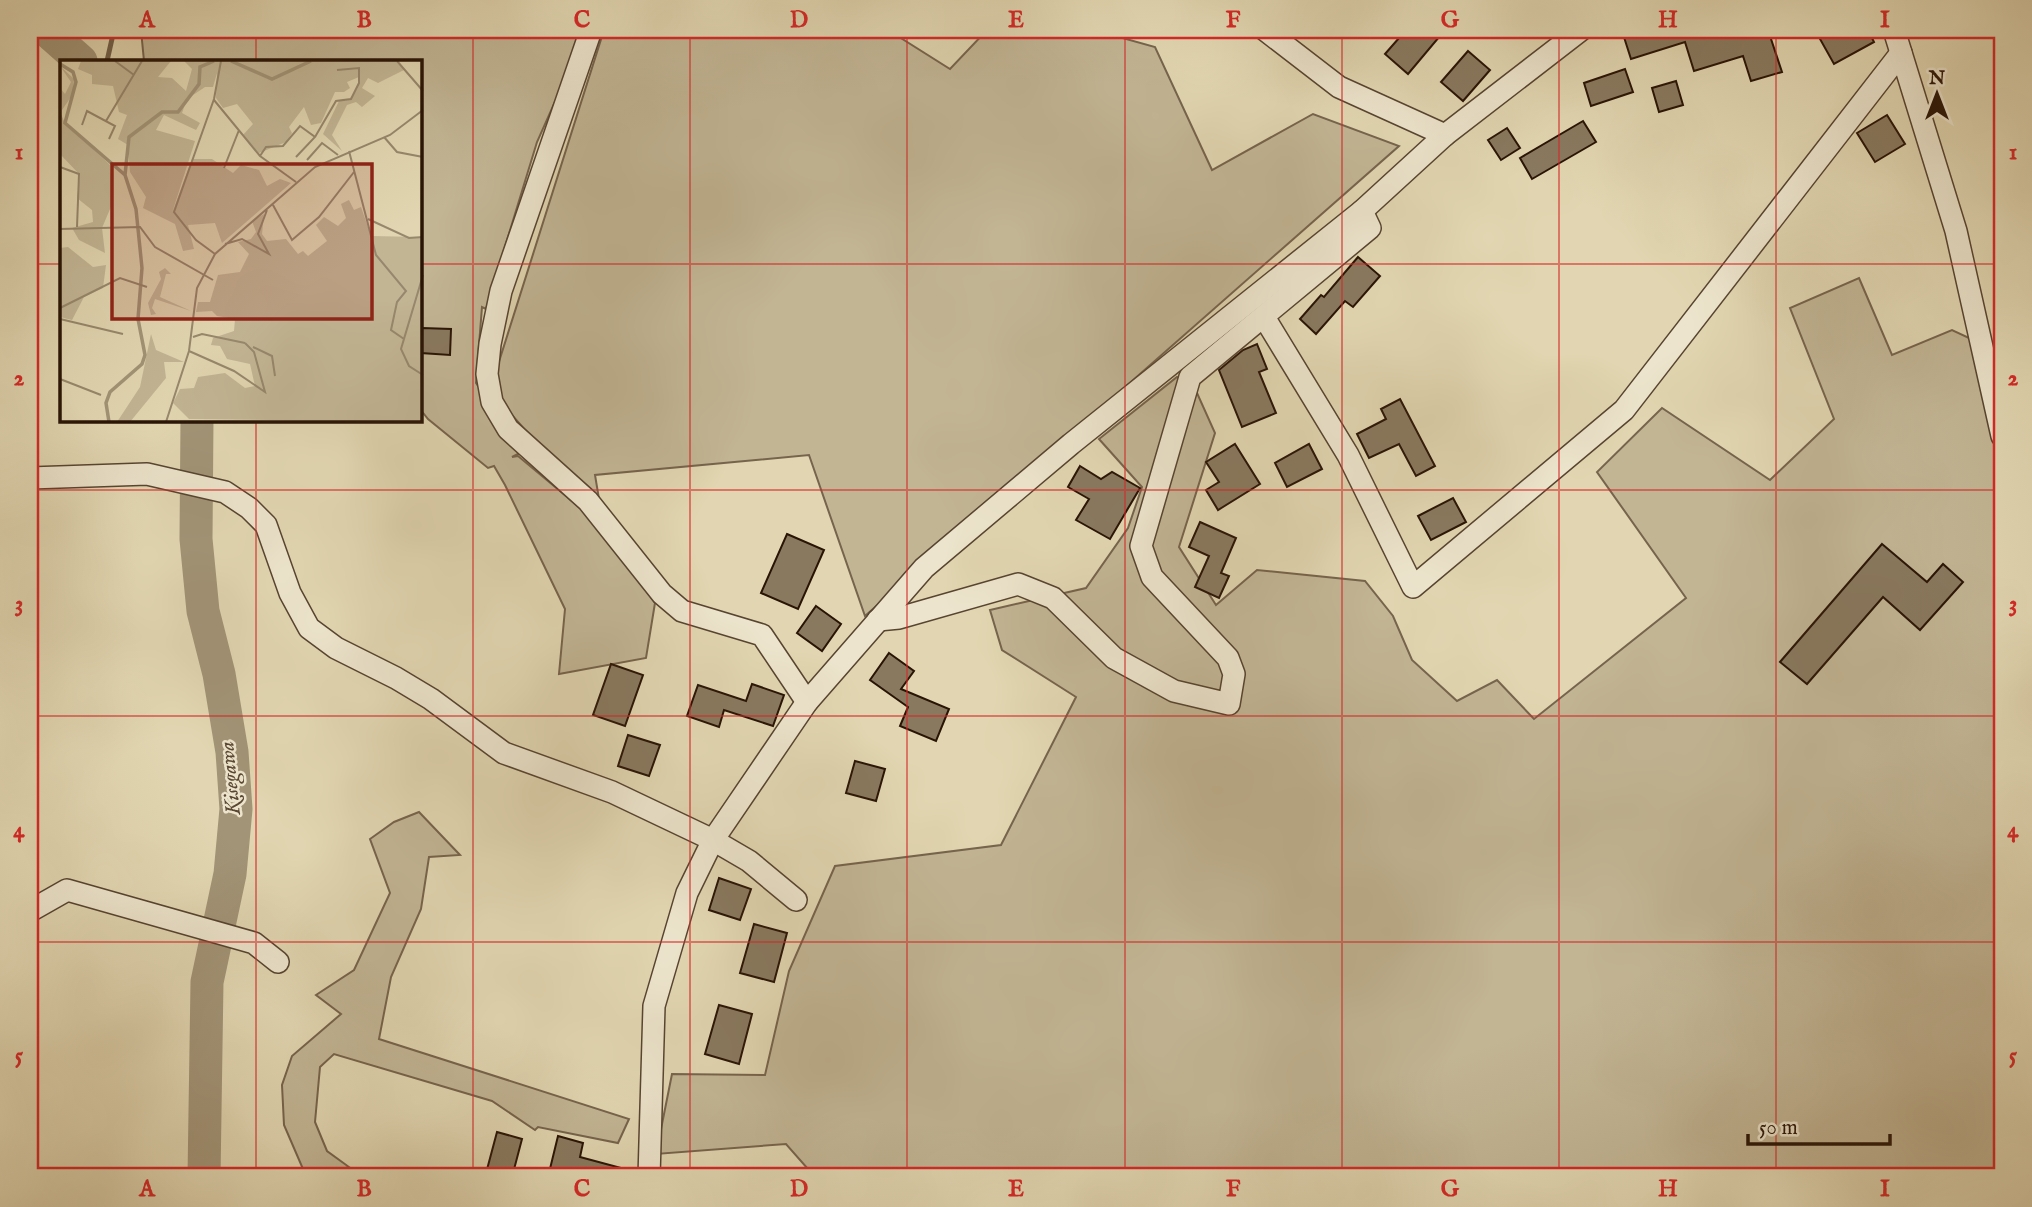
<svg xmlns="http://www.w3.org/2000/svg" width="2032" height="1207" viewBox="0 0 2032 1207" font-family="'IM FELL English',serif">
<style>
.green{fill:#c2b594;stroke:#76644d;stroke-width:2}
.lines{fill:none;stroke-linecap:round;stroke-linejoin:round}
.stream{stroke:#72614a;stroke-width:5}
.river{stroke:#a29477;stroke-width:33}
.building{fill:#89795f;stroke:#291406;stroke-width:2}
.minor-casing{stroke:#574431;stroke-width:24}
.minor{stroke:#ece4cc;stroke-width:21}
.grid{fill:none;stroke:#d62828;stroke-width:2;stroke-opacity:0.55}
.labels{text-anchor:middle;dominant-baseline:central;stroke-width:5;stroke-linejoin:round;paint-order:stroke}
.water-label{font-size:21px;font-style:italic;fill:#594733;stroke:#ece4cc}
.inset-river{fill:none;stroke:#a29477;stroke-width:3.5}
.inset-road{fill:none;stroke:#97886d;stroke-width:2}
.view{fill:#8f2418;fill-opacity:0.15;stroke:#8f2418;stroke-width:3.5}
.inset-edge{fill:none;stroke:#291406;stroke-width:3.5}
.neatline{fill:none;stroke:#d62828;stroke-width:2.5}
.grid-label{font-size:23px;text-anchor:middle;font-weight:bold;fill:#d62828}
</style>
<rect width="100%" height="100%" fill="#e1d6b1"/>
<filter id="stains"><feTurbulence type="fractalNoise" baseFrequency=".00286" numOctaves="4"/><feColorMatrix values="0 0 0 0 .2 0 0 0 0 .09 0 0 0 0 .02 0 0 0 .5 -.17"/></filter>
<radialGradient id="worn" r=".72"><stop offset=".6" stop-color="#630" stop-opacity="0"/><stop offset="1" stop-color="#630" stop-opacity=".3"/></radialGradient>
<!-- green -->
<g class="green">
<polygon points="141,30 587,30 537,142 486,309 482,307 476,383 524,451 512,457 518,456 596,521 655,603 646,658 559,674 565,609 505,485 494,466 488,468 428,419 420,409 420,61 144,61"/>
<polygon points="604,30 888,30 950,69 987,30 1094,30 1155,47 1212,170 1313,114 1399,146 865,616 809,455 595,475 602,517 490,390"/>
<polygon points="1859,278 1892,355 1952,330 1982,344 2002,489 2002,1177 815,1177 786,1144 656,1154 672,1074 765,1075 789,971 835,866 1001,845 1076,697 1002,650 990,610 1086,588 1128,528 1142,487 1099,439 1177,377 1193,384 1215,433 1179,547 1216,605 1257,570 1365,581 1393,616 1412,660 1457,701 1497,680 1534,719 1686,598 1597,472 1662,408 1770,480 1834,419 1790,308"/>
<polygon points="419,812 460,855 429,857 421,909 391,977 379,1039 629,1119 618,1143 538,1127 535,1130 492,1101 334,1054 320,1067 315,1122 327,1151 349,1167 318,1176 306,1176 284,1125 282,1085 292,1056 341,1014 316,995 354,970 390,893 370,839 394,822"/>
</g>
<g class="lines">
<!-- stream -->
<polyline class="stream" points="107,61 114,30"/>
<!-- river -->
<g class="river">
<polyline points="46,30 81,61"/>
<polyline points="197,420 196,539 203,611 219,674 232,752 236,809 230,874 207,982 204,1177"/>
</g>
</g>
<!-- building -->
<g class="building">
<polygon points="1406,30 1445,30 1408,74 1385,54"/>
<polygon points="1637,30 1768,30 1782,72 1751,81 1743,56 1694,71 1685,42 1631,59 1623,34"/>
<polygon points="1815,30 1868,30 1874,42 1834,64"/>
<polygon points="1468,51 1490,70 1463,101 1441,82"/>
<polygon points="1625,69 1633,92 1591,106 1584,83"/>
<polygon points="1676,81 1683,105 1659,112 1652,88"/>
<polygon points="1887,115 1905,144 1875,162 1857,133"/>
<polygon points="1583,121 1596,142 1532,179 1520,158"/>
<polygon points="1507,128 1520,148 1501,160 1488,140"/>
<polygon points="1358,257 1380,276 1353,307 1345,301 1316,334 1300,319 1321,295 1324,297"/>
<polygon points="422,328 451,329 450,355 421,353"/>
<polygon points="1257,344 1267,369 1259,372 1276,413 1242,427 1219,370 1243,350"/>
<polygon points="1400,399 1435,466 1416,476 1399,444 1369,458 1357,434 1386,419 1381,409"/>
<polygon points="1235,444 1260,484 1218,510 1206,490 1219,482 1206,462"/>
<polygon points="1309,444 1322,469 1287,487 1275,463"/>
<polygon points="1080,466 1101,479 1112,472 1140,488 1110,539 1076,520 1089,499 1068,487"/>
<polygon points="1453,498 1466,522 1431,540 1418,516"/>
<polygon points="1200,522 1236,538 1221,573 1229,576 1219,598 1195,587 1209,556 1189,547"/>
<polygon points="787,534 824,550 798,609 761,593"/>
<polygon points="1882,544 1927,582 1943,564 1963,582 1920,630 1883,597 1807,684 1780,662"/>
<polygon points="816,606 841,624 822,651 797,633"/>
<polygon points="889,653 914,671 901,689 949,709 936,741 900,726 908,707 870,680"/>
<polygon points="611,664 643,675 625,726 593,715"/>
<polygon points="752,684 784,695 773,726 724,710 719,727 687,716 698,685 746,701"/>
<polygon points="628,735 660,745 649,776 618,766"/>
<polygon points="855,761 885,769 876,801 846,793"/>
<polygon points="719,878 751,889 740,920 709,910"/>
<polygon points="754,924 787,933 774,982 740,973"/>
<polygon points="719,1005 752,1014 739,1064 705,1054"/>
<polygon points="497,1132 522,1139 512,1177 485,1177"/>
<polygon points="558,1136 583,1143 580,1157 636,1172 636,1177 548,1177"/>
</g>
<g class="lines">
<defs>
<g id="minor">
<polyline points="591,30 501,291 490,344 487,374 492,402 508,429 588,501 662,594 682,611 762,635 807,702"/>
<polyline points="1265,30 1339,87 1445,135"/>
<polyline points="1894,30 1956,231 2002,436"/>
<polyline points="1264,317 1348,455 1413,587 1624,410 1901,53"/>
<polyline points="30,478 147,474 225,492 249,508 266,525 290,593 309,628 336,648 396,678 431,699 504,753 612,792 713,840 749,861 796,900"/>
<polyline points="878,620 899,618 1018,584 1053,598 1114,658 1174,691 1229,704 1234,674 1228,658 1152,577 1141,546 1190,377 1370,228 1362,211"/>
<polyline points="30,911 67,890 254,943 278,962"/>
<polyline points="649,1177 654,1006 687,893 713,840 807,702 924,568 1071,444 1362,211 1445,135 1581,30"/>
</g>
</defs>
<!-- minor casing -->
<use href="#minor" class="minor-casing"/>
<!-- minor -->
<use href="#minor" class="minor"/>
</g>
<!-- grid -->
<path class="grid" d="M256,30v31M473,30v1147M690,30v1147M907,30v1147M1125,30v1147M1342,30v1147M1559,30v1147M1776,30v1147M30,264h31M420,264h1582M256,420v757M30,490h1972M30,716h1972M30,942h1972"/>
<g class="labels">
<!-- water labels -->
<g class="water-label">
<text transform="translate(231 778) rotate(-95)">Kisegawa</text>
</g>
</g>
<!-- overview -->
<g transform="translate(60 60)">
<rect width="362" height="362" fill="#e1d6b1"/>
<path d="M21,1h90l-13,16 14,1 14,13 6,-22 -8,-8h212l8,9 -26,13 -10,-5 -6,10 13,8 -13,11 -6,-5 -9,3 -15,30 10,16 -19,-17 16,-33 10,-1 8,-11 2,-12 -12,5 3,6 -6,4h-9l-14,31 -10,2 -7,-18 -15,20 3,6 -6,9 -27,11 -16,-18 10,-11 -16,-20 -14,4 -7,-10 1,-25 -4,14h-8l-18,12 -5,14 18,10 -4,7 -32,-15 -8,15 39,11 -23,72 20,-54h20l21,14 8,-8 18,5 8,16 13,-7 11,4 -69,60 -7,-20 -27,2 6,24 -11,2 -8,-27 -32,-16 3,-11 -16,-25 -2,-27 -10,-6 9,-24 -8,-3 -6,-26 -21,-2v-9l-14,-6zM0,6l14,13 -1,15 -11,16 -2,-22 5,6 6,-12zM0,52l5,11 45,42 3,37 -11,26 3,25 -26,-13 -7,-12 21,-6 -1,-12 -15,-12 3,-23 -20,-21zM289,140l5,10 7,-3 10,29 51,1v185l-233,-3 -16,-16 7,-14 14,-1 4,-11 27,-4 20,15 10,-2 -5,-22 -23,-5 -7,-13 -9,-1 2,-7 21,-7 1,-12 -18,-3 -5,-5 -16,1 2,-10h12l8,-27 22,-3 9,-18 -11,-12 13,-3 5,-7 -4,-11 12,-7 -2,20 5,7 19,-2 12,15 5,-3 5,5 19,-15 -11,-16 8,-8 14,9 8,-8 -5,-14zM8,187l25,20 13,-2 -3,23 -19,9 -12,23 -12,-3v-69zM105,208l6,6h-5l-6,23 31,14 -36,-12 -3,9 4,6 -5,1 -3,-12 13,-24 -2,-7zM91,274l5,16 28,12h-20l2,16 -36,44h-13l23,-35z" fill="#c2b594"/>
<path class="inset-river" d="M171,1l41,18 39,-18M0,4l13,8 3,10 -11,41 60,52 11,34 6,59 -4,51 7,36 -3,9 -32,28 -4,11 3,19M65,115l4,-38 33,-25h16l21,-28 1,-17 14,-6"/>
<path class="inset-road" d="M55,1l19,14M337,1l26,30M154,40l46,56 36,26M46,61l36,-60M22,65l5,-14 28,15 -6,13M255,77l21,-36 15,-2 8,-16v-15l-22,2M324,77l13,15 26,5M289,91l27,104 30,36 -9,11 -6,28 13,9M200,96l6,-9 17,-1 17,-20 15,11 -19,20M247,100l15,-17 16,12M0,107l19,7 -2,53M164,108l15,-38M213,145l19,35 27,-23 35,-45M308,159l41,19 14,-1M0,169l80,-2 15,20 58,33M165,184l17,-5 27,15 -11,-20 9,-24M155,194l-19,-14 -22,-28 40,-113 7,-38M363,215l-22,74 8,17 14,9M0,248l60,-30 27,9M0,259l63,15M133,277l9,-3 43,9M193,287l19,9 3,20M129,291l45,20 31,21 -11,-40 -9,-9M0,319l41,16M106,362l23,-71 8,-63 18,-34 100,-87 75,-32 33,-25"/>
<path class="view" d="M52,104h260v155h-260z"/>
<rect width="362" height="362" class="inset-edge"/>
</g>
<!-- margin -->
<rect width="2032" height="1207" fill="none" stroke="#e1d6b1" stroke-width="77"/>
<!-- north arrow -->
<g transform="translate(1937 94)" stroke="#ece4cc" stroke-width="5" paint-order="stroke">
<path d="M0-5L12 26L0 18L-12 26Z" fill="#291406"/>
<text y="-10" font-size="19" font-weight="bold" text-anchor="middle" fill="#291406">N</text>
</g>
<!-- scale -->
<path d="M1748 1134v10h142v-10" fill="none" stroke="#291406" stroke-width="3.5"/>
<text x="1759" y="1134" font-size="21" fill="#291406" stroke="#ece4cc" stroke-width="5" paint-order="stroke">50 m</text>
<rect x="38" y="38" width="1956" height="1130" class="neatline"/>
<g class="grid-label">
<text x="147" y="27">A</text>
<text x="364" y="27">B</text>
<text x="582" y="27">C</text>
<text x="799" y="27">D</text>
<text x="1016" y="27">E</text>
<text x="1233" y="27">F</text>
<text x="1450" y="27">G</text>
<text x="1668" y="27">H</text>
<text x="1885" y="27">I</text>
<text x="19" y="159">1</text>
<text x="2013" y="159">1</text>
<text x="19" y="385">2</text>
<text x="2013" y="385">2</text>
<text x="19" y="611">3</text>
<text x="2013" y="611">3</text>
<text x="19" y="837">4</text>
<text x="2013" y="837">4</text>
<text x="19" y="1063">5</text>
<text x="2013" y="1063">5</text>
<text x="147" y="1196">A</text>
<text x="364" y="1196">B</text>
<text x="582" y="1196">C</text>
<text x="799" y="1196">D</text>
<text x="1016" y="1196">E</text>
<text x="1233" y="1196">F</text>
<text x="1450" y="1196">G</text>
<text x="1668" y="1196">H</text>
<text x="1885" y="1196">I</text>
</g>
<rect width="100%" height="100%" filter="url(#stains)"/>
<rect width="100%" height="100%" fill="url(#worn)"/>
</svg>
